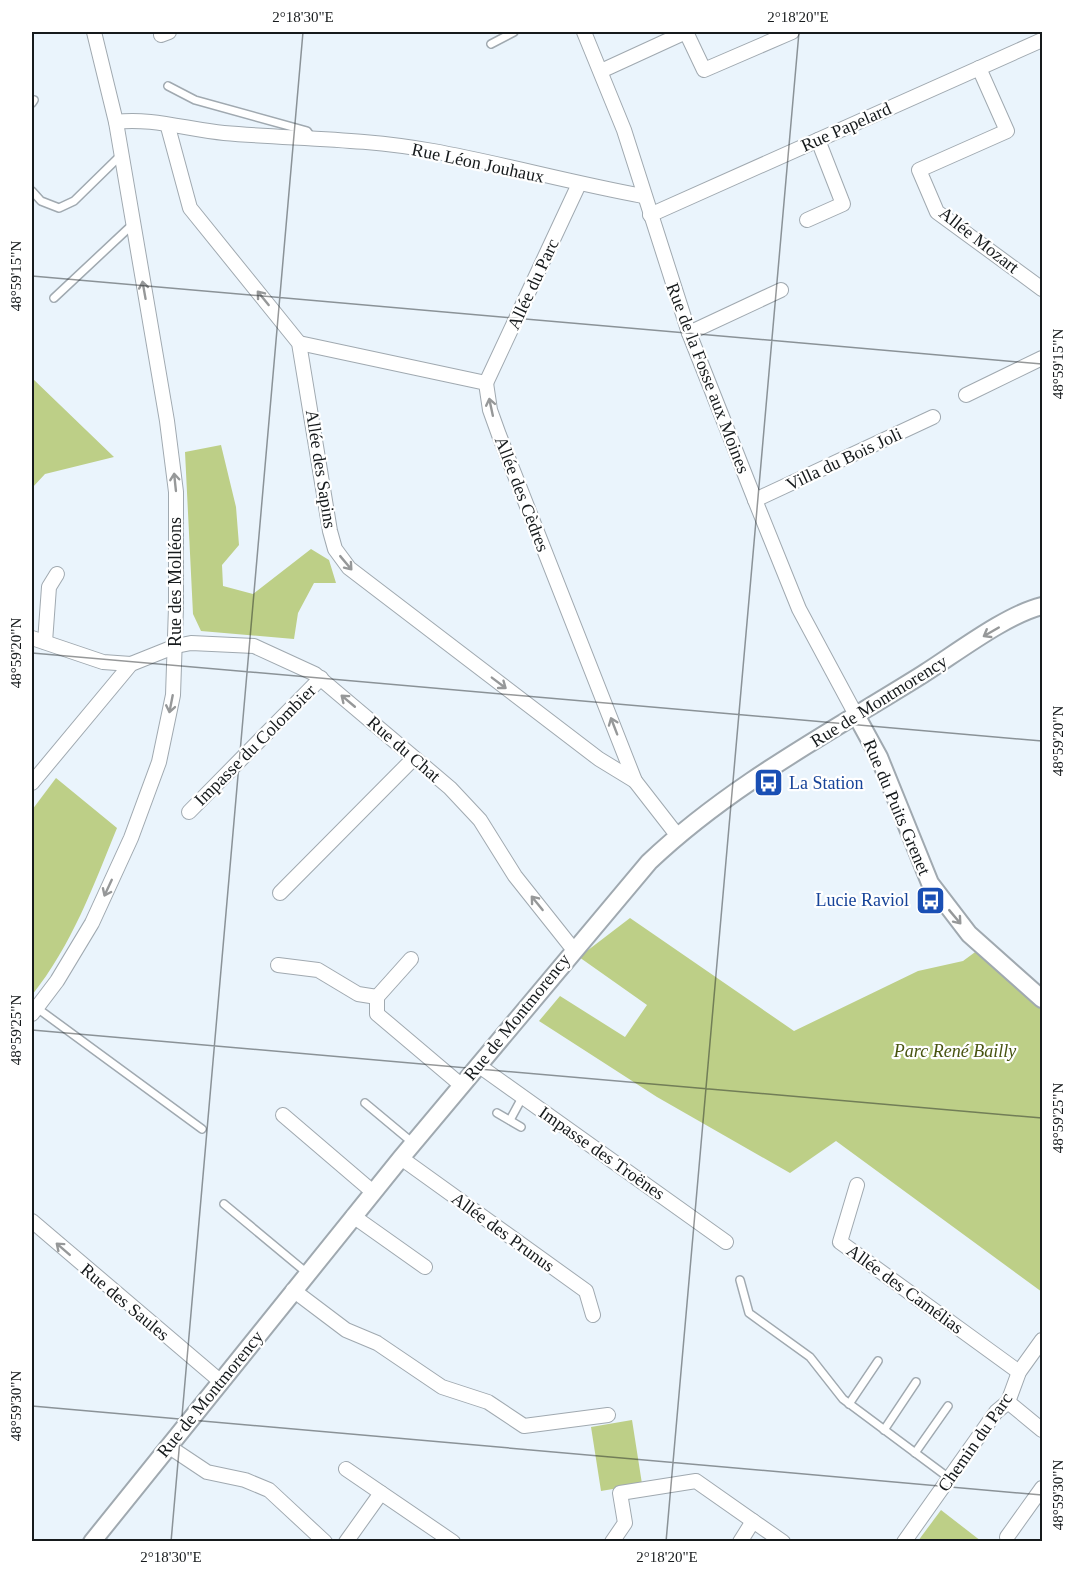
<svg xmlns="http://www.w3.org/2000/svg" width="1074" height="1573" viewBox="0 0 1074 1573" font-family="Georgia,serif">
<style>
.green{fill:#bdcf87}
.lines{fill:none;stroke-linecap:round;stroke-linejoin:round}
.service-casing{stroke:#a0a9b0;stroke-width:10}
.minor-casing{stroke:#a0a9b0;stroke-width:16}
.tertiary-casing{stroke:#a0a9b0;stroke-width:20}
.service{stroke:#fff;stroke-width:7}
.minor{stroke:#fff;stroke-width:14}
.tertiary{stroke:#fff;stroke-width:16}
.oneway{stroke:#969899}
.ticks{fill:none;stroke:#161a1c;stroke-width:1.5;stroke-opacity:0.45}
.labels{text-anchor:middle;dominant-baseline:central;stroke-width:4.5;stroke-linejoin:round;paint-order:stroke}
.street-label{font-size:18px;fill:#161a1c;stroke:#fff}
.transit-label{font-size:18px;fill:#164399;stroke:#fff;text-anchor:start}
.park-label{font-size:18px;font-style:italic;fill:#485411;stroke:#fff}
.neatline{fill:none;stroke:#161a1c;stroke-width:2}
.ticks-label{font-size:15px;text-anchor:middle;fill:#161a1c}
</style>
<rect width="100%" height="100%" fill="#eaf4fc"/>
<!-- green -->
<g class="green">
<polygon points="32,378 114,457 45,474 32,488"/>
<polygon points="221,445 236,507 239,545 222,565 223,586 253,594 311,549 329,560 336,583 314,583 298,613 294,639 201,631 193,614 185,452"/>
<path d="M56,778l61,50c-24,59 -45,117 -85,167v-185z"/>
<polygon points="630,918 794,1031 918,971 963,961 982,947 1042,1001 1042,1292 836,1141 790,1173 657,1097 539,1021 560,996 625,1037 647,1005 579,957"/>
<polygon points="632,1420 642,1484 601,1491 591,1427"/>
<polygon points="941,1510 981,1541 918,1541"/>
</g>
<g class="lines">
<defs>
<g id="service">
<polyline points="491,44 514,32"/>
<polyline points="168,86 195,100 307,131 312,138"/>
<polyline points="32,103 34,100"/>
<polyline points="32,191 41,201 59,208 74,201 120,156"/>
<polyline points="54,298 133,224"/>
<polyline points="37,1008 202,1129"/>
<polyline points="365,1103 413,1143"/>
<polyline points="497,1113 521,1127"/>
<polyline points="510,1120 523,1096"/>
<polyline points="224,1204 307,1273"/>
<polyline points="740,1280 749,1313 810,1357 843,1399 949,1478"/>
<polyline points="849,1404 878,1361"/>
<polyline points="884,1430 916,1382"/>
<polyline points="915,1453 948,1406"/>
</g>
<g id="minor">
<polyline points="584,32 624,130 689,333 755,500 799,609 856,715"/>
<polyline points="161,35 169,32"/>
<polyline points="979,68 1007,131 919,170 937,212 1042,289"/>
<polyline points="601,71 686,32 704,70 792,32"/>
<path d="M116,122c33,-5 74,8 108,11 70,6 140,5 209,18 71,13 139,32 210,45"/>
<polyline points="168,127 190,208 299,343 330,531 335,549 349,568 599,759 635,781 677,835"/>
<polyline points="650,215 1042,40"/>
<polyline points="807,220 843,204 818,140"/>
<polyline points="689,333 781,290"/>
<polyline points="299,343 486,383 490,410 499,435 635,781"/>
<polyline points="486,383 579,184"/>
<polyline points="966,395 1042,358"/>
<polyline points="755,500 933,417"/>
<polyline points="32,638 103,662 131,664"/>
<polyline points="45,642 49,587 57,574"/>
<polyline points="32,783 131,664 176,646 191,643 254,646 315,674 450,788 480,820 515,876 573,949"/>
<polyline points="189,812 321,678"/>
<polyline points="280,893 414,758"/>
<polyline points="411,959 377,997 377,1014 461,1085"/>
<polyline points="278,965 318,970 358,994 377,997"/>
<polyline points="32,1014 57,981 92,923 131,838 159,762 173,695 176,607 176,492 167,421 116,122 94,32"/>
<polyline points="478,1065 726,1242"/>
<polyline points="283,1115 373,1192"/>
<polyline points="401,1158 586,1291 593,1315"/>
<polyline points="857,1185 840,1242 1019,1372"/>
<polyline points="353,1216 425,1267"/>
<polyline points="32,1221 220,1381"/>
<polyline points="293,1290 346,1330 377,1343 442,1387 488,1402 524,1426 608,1415"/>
<polyline points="1008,1402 1042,1430"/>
<polyline points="168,1446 207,1472 245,1480 269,1490 325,1542"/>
<polyline points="346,1469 453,1542"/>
<polyline points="1007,1537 1042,1488"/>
<polyline points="346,1542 381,1493"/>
<polyline points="612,1542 625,1523 620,1493 696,1481 783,1542"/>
<polyline points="740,1542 753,1521"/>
<polyline points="904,1542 996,1412 1008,1402 1019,1372 1042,1340"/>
</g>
<g id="tertiary">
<polyline points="856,715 879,757 930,883 969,934 1042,999"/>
<path d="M92,1542l309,-384 248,-296c80,-76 178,-128 271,-186 34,-21 85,-61 122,-70"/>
</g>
</defs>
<!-- service casing -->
<use href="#service" class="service-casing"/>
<!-- minor casing -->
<use href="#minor" class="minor-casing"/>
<!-- tertiary casing -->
<use href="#tertiary" class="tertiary-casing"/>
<!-- service -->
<use href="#service" class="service"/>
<!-- minor -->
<use href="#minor" class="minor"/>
<!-- tertiary -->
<use href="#tertiary" class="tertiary"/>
</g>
<!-- one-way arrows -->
<defs><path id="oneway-shaft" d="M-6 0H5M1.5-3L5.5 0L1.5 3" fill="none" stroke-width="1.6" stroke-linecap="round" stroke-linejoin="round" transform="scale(1.5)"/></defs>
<g class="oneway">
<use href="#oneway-shaft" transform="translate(144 290) rotate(-100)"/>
<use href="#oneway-shaft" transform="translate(263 298) rotate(-129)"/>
<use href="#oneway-shaft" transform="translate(491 407) rotate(-102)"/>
<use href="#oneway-shaft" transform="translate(175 482) rotate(-96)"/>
<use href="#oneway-shaft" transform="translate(346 563) rotate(50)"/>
<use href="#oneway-shaft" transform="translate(991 632) rotate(150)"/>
<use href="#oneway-shaft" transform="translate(499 683) rotate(37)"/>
<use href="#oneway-shaft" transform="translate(348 701) rotate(-140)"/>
<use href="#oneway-shaft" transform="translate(171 704) rotate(101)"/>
<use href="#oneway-shaft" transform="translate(614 726) rotate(-111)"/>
<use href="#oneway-shaft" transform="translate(108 888) rotate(115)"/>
<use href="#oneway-shaft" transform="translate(537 903) rotate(-129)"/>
<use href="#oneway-shaft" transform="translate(955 917) rotate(50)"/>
<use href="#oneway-shaft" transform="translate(63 1249) rotate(-139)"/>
</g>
<!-- ticks -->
<path class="ticks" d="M32,276l1010,88M32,653l1010,88M32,1030l1010,88M32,1406l1010,89M171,1542l132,-1510M666,1542l133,-1510"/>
<!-- icons -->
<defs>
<symbol id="bus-square" viewBox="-11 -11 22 22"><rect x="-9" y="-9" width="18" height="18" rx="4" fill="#1a4fb4" stroke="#fff"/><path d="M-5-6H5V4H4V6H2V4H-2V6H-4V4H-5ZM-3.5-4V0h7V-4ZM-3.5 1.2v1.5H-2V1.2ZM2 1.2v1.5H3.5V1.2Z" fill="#fff"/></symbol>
</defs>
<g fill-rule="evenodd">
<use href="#bus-square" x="752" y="766" width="33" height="33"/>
<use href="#bus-square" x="914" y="884" width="33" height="33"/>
</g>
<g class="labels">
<!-- street labels -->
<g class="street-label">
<text transform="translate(846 127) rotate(-24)">Rue Papelard</text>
<text transform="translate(478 163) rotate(12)">Rue Léon Jouhaux</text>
<text transform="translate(979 240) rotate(38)">Allée Mozart</text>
<text transform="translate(533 284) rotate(-65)">Allée du Parc</text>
<text transform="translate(708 378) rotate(69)">Rue de la Fosse aux Moines</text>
<text transform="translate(844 459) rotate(-25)">Villa du Bois Joli</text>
<text transform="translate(321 469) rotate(81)">Allée des Sapins</text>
<text transform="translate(522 494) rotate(69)">Allée des Cèdres</text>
<text transform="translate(175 582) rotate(-90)">Rue des Molléons</text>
<text transform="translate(879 701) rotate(-32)">Rue de Montmorency</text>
<text transform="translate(255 745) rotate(-45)">Impasse du Colombier</text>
<text transform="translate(404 749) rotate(41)">Rue du Chat</text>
<text transform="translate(897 807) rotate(67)">Rue du Puits Grenet</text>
<text transform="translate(517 1017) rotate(-51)">Rue de Montmorency</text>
<text transform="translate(602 1153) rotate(35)">Impasse des Troënes</text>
<text transform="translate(503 1232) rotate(36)">Allée des Prunus</text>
<text transform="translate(905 1289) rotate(36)">Allée des Camélias</text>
<text transform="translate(125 1302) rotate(40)">Rue des Saules</text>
<text transform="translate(210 1394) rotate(-51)">Rue de Montmorency</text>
<text transform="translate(975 1442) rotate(-55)">Chemin du Parc</text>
</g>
<!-- transit labels -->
<g class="transit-label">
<text x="789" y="783">La Station</text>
<text x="909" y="900" text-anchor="end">Lucie Raviol</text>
</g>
<!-- park labels -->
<g class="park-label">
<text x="955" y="1051">Parc René Bailly</text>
</g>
</g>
<!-- border -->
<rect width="1074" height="1573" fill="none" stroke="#ffffff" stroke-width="66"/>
<rect x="33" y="33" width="1008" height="1507" class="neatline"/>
<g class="ticks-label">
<text x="303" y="22">2°18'30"E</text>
<text x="798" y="22">2°18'20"E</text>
<text transform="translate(16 276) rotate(-90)" y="5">48°59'15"N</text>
<text transform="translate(1058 364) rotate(-90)" y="5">48°59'15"N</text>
<text transform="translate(16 653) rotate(-90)" y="5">48°59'20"N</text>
<text transform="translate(1058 741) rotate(-90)" y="5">48°59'20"N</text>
<text transform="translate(16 1030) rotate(-90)" y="5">48°59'25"N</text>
<text transform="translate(1058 1118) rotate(-90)" y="5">48°59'25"N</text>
<text transform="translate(16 1406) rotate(-90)" y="5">48°59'30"N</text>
<text transform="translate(1058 1495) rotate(-90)" y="5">48°59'30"N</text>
<text x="171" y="1562">2°18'30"E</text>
<text x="667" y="1562">2°18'20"E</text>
</g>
</svg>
